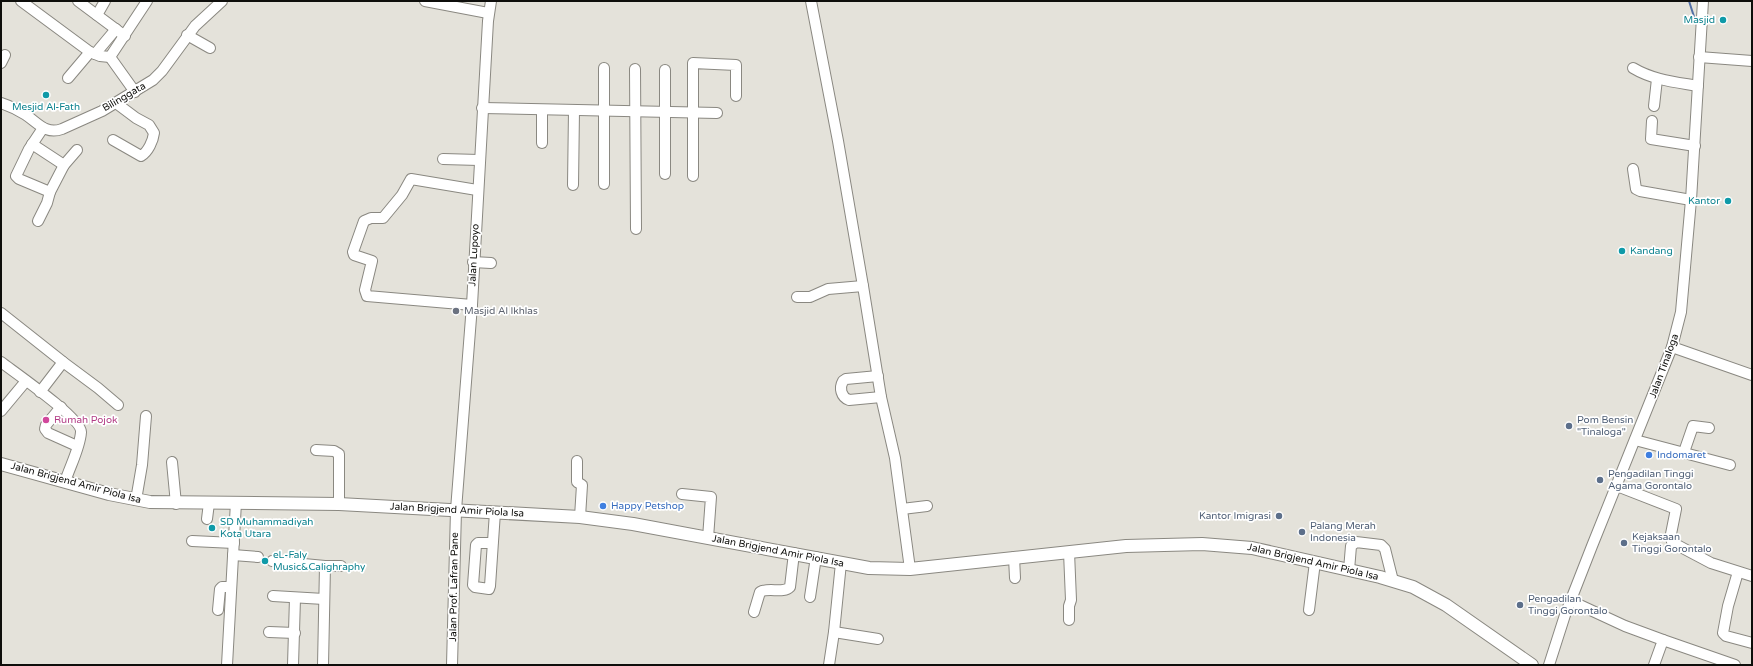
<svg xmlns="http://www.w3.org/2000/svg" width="1753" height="666" viewBox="0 0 1753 666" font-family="'Varela Round',sans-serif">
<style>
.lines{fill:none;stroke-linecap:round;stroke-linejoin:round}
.stream{stroke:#526fa6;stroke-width:2}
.minor-casing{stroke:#8a8881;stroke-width:12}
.major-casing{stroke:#8a8881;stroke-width:14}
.minor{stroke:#fff;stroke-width:10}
.major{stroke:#fff;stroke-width:12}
.culture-dot{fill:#0f9aa8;stroke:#fff;stroke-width:1.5}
.worship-dot{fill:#6b7280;stroke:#fff;stroke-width:1.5}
.hotel-dot{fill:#d1479c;stroke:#fff;stroke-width:1.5}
.service-dot{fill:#5c6f8a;stroke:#fff;stroke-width:1.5}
.shop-dot{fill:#3f7fe0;stroke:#fff;stroke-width:1.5}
.labels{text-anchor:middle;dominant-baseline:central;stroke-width:3.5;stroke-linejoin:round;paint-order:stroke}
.culture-label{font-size:10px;fill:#0d838f;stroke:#fff;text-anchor:start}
.street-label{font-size:10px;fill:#0e0e0b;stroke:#fff}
.worship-label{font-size:10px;fill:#5b616d;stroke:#fff;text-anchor:start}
.hotel-label{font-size:10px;fill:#b23c85;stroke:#fff;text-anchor:start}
.service-label{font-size:10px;fill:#4e5e75;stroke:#fff;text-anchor:start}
.shop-label{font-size:10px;fill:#366cbe;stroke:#fff;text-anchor:start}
</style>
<rect width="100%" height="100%" fill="#e4e2da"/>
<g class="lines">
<!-- stream -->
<polyline class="stream" points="1689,1 1697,26"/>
<defs>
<g id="minor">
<polyline points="21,1 90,52 100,56 110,57"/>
<polyline points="78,1 125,36"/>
<polyline points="425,1 488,13"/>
<polyline points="811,1 838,141 863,286"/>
<polyline points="97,15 105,1"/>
<polyline points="187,35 210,48"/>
<polyline points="95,54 116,29"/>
<polyline points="1699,57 1752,61"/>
<polyline points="1,63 5,55"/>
<polyline points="604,68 604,184"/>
<path d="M1633,68c20,12 42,14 65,18"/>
<polyline points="635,69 636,229"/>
<polyline points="68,78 90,52"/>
<polyline points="135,92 110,57 147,1"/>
<path d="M1,103c9,3 17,7 25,12 12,8 20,20 36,14l40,-18 51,-31 9,-9 33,-45 27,-25"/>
<polyline points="1654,106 1657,79"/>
<polyline points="482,108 717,113"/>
<polyline points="542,110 542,143"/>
<polyline points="1652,121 1651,139 1695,146"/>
<polyline points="43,128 29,149 16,176 19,179 50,192 64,165"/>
<path d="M113,140l28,16c7,-4 12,-15 13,-23l-5,-8 -13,-7 -20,-15"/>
<polyline points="32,144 64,165 77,150"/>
<polyline points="443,159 479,160"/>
<polyline points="1633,169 1636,189 1640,191 1691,200"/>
<polyline points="665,174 665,70"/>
<polyline points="693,176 693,63 736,65 736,96"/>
<polyline points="573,185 574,110"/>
<polyline points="38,221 47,203 50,192"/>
<polyline points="473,262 491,263"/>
<polyline points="797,297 810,297 828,289 863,286 881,397 895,458 910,569"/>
<polyline points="472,305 367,296 365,290 372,261 354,255 353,252 364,221 371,218 383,218 402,195 411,179 477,190"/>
<polyline points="1,313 63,362 98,388 118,405"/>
<polyline points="1672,347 1752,375"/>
<path d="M1,362c13,10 81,57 80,70 -1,16 -11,34 -16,50"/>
<path d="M878,376l-32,3 -3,2c-4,7 -2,16 6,19l32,-3"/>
<polyline points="40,392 63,362"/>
<polyline points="61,407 46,425 45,429 48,433 77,446"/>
<polyline points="1,411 26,381"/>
<polyline points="1635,440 1730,465"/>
<polyline points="316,450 334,451 339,454 339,504"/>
<polyline points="1684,452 1693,426 1709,428"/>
<polyline points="577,461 577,482 582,485 580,517"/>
<polyline points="172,462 176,504"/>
<polyline points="1617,486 1676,509 1671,534 1672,542 1677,545 1711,563 1752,576"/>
<polyline points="682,494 711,497 708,538"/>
<polyline points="136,500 142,465 146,416"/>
<polyline points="902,509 927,506"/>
<polyline points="207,519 209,503"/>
<polyline points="192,541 234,543"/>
<polyline points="493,543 478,543 476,545 473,585 475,587 489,589 490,586 495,512"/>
<polyline points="233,555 258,557"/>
<polyline points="1014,557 1015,578"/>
<polyline points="272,561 325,566 323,665"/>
<polyline points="325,566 341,566"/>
<polyline points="1349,570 1351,546 1356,542 1381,545 1385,549 1393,581"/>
<polyline points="1738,572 1728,606 1723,633 1726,636 1752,643"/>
<polyline points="273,596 324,599"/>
<polyline points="810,597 816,557"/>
<polyline points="1571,601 1625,626 1663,640 1654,665"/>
<polyline points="218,610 220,589 222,587 231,587"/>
<polyline points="1309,610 1315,562"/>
<path d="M754,612l6,-20c9,-5 23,2 30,-5l4,-34"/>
<polyline points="1069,620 1069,606 1071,600 1069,552"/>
<polyline points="269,632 295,633"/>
<polyline points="834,632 878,639"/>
<polyline points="1663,640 1735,665"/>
<polyline points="227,665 236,502"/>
<polyline points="293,665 295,598"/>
<polyline points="452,665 456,510 472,305 488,21 491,1"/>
<polyline points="829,665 834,632 841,563"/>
<polyline points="1549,665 1565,615 1592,546 1672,347 1681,312 1691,200 1703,1"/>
</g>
<polyline id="major" points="1,464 109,494 150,502 339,504 580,517 633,524 869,568 910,569 1126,546 1202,544 1252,548 1380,577 1413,587 1446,605 1532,665"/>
</defs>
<!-- minor casing -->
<use href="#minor" class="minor-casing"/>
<!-- major casing -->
<use href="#major" class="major-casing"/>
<!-- minor -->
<use href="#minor" class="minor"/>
<!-- major -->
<use href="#major" class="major"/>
</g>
<!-- markers -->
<g class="culture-dot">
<circle cx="1723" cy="20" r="4"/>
<circle cx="46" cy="95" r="4"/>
<circle cx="1728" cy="201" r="4"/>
<circle cx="1622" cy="251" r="4"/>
<circle cx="212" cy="528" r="4"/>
<circle cx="265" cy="561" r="4"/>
</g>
<circle class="worship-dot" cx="456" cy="311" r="4"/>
<circle class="hotel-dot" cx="46" cy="420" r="4"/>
<g class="service-dot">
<circle cx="1569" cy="426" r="4"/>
<circle cx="1600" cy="480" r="4"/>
<circle cx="1279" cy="516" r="4"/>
<circle cx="1302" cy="532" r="4"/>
<circle cx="1624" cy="543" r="4"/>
<circle cx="1520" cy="605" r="4"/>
</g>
<g class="shop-dot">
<circle cx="1649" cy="455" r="4"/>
<circle cx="603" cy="506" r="4"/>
</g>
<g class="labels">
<!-- culture labels -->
<g class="culture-label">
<text x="1715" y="20" text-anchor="end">Masjid</text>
<text x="46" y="107" text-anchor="middle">Mesjid Al-Fath</text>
<text x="1720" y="201" text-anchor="end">Kantor</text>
<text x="1630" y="251">Kandang</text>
<text x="220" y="522">SD Muhammadiyah<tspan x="220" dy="12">Kota Utara</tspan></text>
<text x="273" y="555">eL-Faly<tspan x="273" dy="12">Music&amp;Calighraphy</tspan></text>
</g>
<!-- street labels -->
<g class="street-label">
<text transform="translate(124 97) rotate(-30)">Bilinggata</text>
<text transform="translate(474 255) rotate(-87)">Jalan Lupoyo</text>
<text transform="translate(1664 366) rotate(-70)">Jalan Tinaloga</text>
<text transform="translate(76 483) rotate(15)">Jalan Brigjend Amir Piola Isa</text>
<text transform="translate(457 510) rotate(3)">Jalan Brigjend Amir Piola Isa</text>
<text transform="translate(778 551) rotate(11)">Jalan Brigjend Amir Piola Isa</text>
<text transform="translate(1313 562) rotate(13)">Jalan Brigjend Amir Piola Isa</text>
<text transform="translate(454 587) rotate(-89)">Jalan Prof. Lafran Pane</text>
</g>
<!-- worship labels -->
<g class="worship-label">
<text x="464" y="311">Masjid Al Ikhlas</text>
</g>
<!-- hotel labels -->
<g class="hotel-label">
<text x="54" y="420">Rumah Pojok</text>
</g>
<!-- service labels -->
<g class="service-label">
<text x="1577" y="420">Pom Bensin<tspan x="1577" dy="12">"Tinaloga"</tspan></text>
<text x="1608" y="474">Pengadilan Tinggi<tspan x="1608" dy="12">Agama Gorontalo</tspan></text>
<text x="1271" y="516" text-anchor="end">Kantor Imigrasi</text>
<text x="1310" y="526">Palang Merah<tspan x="1310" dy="12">Indonesia</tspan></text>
<text x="1632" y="537">Kejaksaan<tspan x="1632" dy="12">Tinggi Gorontalo</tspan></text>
<text x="1528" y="599">Pengadilan<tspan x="1528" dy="12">Tinggi Gorontalo</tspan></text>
</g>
<!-- shop labels -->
<g class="shop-label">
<text x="1657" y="455">Indomaret</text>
<text x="611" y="506">Happy Petshop</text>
</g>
</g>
<!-- border -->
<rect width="1753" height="666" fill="none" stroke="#0e0e0b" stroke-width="4"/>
</svg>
